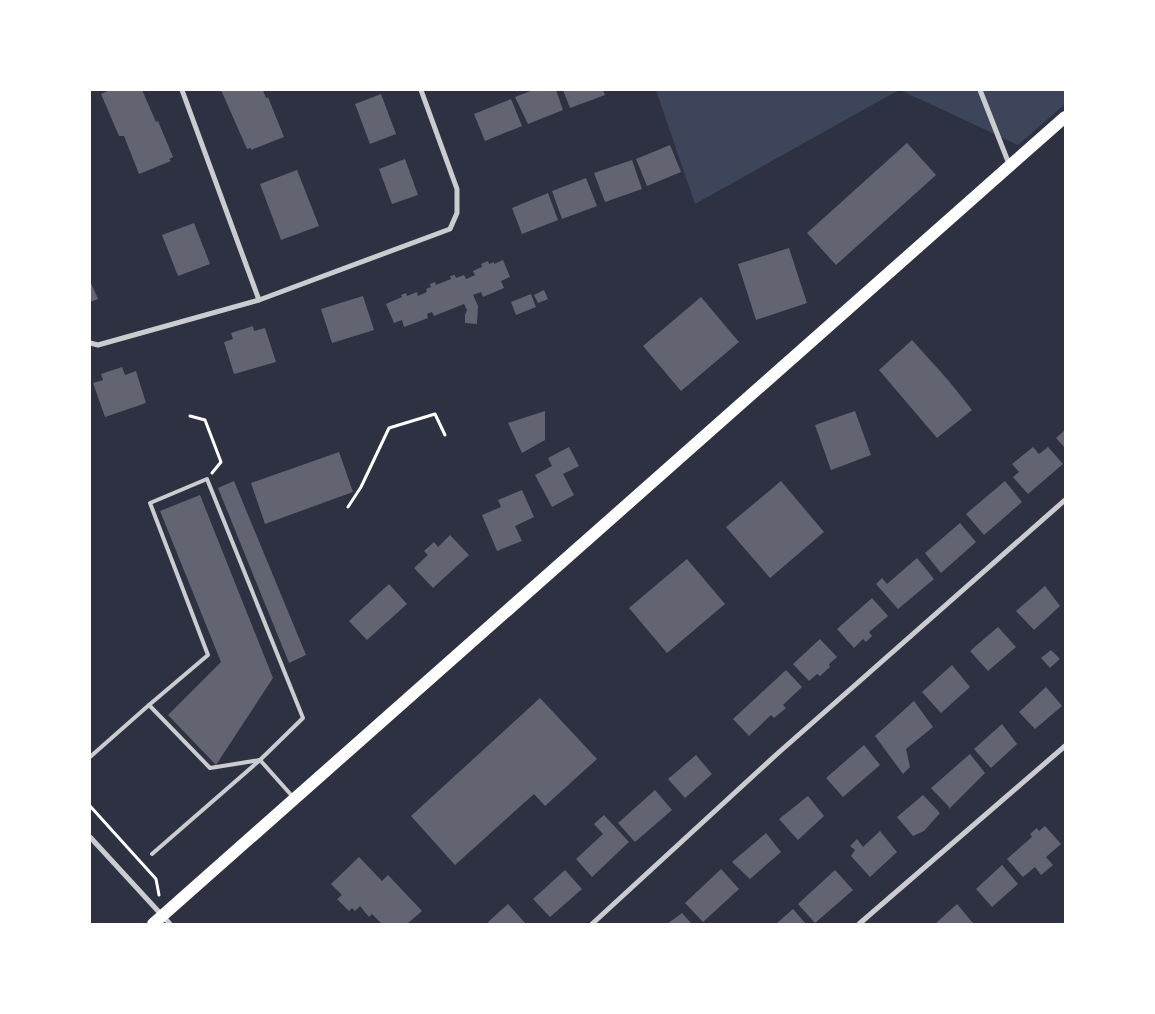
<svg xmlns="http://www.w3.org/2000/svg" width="1155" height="1014" viewBox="0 0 1155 1014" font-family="Jost,sans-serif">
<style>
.green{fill:#3c4559}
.building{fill:#626471}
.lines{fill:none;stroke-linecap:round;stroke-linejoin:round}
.path{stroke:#fff;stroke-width:3}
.service{stroke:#caccd0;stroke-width:4}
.minor{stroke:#caccd0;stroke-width:5}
.primary{stroke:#fff;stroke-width:12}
</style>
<rect width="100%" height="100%" fill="#2d3142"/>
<!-- green -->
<g class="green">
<polygon points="656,90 899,90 695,204"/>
<polygon points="900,90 1065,90 1065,104 1018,145"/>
</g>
<!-- building -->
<g class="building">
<polygon points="110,90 142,90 156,122 158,121 173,157 169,159 171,161 139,174 124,136 119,136 101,94"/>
<polygon points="221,90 263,90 266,98 268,97 284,137 251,150 251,148 247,149"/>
<polygon points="533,90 556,90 563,110 528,124 515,97"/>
<polygon points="563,90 603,90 605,95 570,108"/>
<polygon points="381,94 396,134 370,144 355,104"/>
<polygon points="511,99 522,126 485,141 474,114"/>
<polygon points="907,143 936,175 836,265 807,233"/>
<polygon points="670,145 681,172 647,186 636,159"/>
<polygon points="405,159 418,195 392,204 379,169"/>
<polygon points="632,160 642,189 605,202 594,173"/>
<polygon points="297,170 319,226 281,240 260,184"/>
<polygon points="586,178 597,206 562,219 552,191"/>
<polygon points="548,193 558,220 522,234 512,208"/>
<polygon points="194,223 210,264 178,276 162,235"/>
<polygon points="789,248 807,303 756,320 738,264"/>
<polygon points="503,260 510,277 501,281 504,288 483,297 481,292 473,295 478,306 477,324 465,323 465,315 467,310 464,304 434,316 432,312 427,314 428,318 404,327 402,320 394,323 386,304 402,297 401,295 406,293 407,296 417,292 418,296 427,292 426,289 431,287 430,284 435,282 436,285 451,279 450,276 455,275 456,278 464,275 466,279 475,275 473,271 482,267 481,264 488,261 489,264 494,262 494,264"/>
<polygon points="90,281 98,299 90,302"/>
<polygon points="544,290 548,299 538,303 534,295"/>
<polygon points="531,294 536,307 516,315 511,302"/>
<polygon points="363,296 374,330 332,343 321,309"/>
<polygon points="701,297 739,342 681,391 643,346"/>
<polygon points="253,326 254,331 265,328 276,362 234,374 224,342 233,339 231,333"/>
<polygon points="912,340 948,380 972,410 937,438 879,370"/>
<polygon points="122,367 125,375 136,371 146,403 105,417 93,383 103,380 101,374"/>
<polygon points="545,411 545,440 522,453 508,423"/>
<polygon points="855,411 871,455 831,470 815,425"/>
<polygon points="1065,430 1065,448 1056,438"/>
<polygon points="569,447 579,466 563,474 574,495 552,507 535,475 552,466 548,458"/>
<polygon points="1033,447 1039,454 1048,447 1063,464 1028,494 1013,477 1019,472 1012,464"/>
<polygon points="339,452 353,492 265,524 251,483"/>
<polygon points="234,481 306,655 289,663 218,488"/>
<polygon points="781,481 824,532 770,578 726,527"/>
<polygon points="1005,481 1022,502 984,535 966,514"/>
<polygon points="522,490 534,517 515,526 522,541 497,551 482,515 501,507 498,500"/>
<polygon points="200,495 273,678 216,765 168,715 221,662 160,511"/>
<polygon points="960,523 976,542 941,573 925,553"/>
<polygon points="450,535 469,555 433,588 414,568 428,555 424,551 434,542 438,547"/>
<polygon points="917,558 934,579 898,609 876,584 882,578 887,584"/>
<polygon points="687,559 725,604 667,653 629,608"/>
<polygon points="389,584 407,604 367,640 349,621"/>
<polygon points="1045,586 1060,606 1034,630 1016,611"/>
<polygon points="872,598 888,616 869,632 872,636 866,642 863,639 854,648 837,629"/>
<polygon points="998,627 1016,647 988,671 970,651"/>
<polygon points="820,639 837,657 829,664 830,667 820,676 817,674 809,681 793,664"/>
<polygon points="1051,650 1060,659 1050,668 1041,658"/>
<polygon points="952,665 970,687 941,713 922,692"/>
<polygon points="786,670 802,687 783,705 786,708 774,718 771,715 749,736 733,719"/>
<polygon points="1046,687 1062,706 1035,729 1019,712"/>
<polygon points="540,698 597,759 545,806 534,794 455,865 411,816"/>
<polygon points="914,701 933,727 906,749 910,767 903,774 875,736"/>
<polygon points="1002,724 1017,744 991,768 974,749"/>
<polygon points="864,745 880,765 843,797 826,778"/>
<polygon points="970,754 985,773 949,809 949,807 931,788"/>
<polygon points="696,755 712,774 685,798 668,779"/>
<polygon points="655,790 672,810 635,842 618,823"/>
<polygon points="923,795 940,813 924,831 913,836 897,817"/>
<polygon points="808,796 824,816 798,840 779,819"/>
<polygon points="604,815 629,842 592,877 576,859 603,834 594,824"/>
<polygon points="1045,826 1061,844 1046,857 1053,865 1041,875 1035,867 1023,877 1007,859 1032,837 1030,834 1037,828 1039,831"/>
<polygon points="880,831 897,852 870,877 851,856 855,850 850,846 857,839 863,847"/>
<polygon points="766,833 781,852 750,879 732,862"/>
<polygon points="359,857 382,881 388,875 422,911 407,924 382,924 372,914 369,917 360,906 355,911 352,908 349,911 337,899 342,895 331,884"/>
<polygon points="1002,865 1018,884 992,907 976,889"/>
<polygon points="721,869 739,889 703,922 685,903"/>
<polygon points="565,870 582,889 550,917 533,899"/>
<polygon points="835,870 853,890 815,923 798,904"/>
<polygon points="508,904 526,924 490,924 488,922"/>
<polygon points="957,904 973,923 972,924 935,924"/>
<polygon points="793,909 806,924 776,924"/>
<polygon points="682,913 692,924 667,924"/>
</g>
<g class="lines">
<!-- path -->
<g class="path">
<polyline points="190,416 205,420 221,462 212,473"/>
<polyline points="348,507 361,487 389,428 435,414 445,435"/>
<polyline points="90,806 156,879 159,895"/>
</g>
<!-- service -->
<g class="service">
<polyline points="149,705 210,768 260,760"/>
<polyline points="90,757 149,705 208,655 150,503 207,479 303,718 260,760 152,854"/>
<polyline points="260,760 293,797"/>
</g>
<!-- minor -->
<g class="minor">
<polyline points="182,90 259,300"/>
<polyline points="980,90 1009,164"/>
<polyline points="90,343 98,345 259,300 450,229 457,213 457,189 421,90"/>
<polyline points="90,837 170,924"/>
<polyline points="592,924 777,754 1065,500"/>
<polyline points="859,924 1065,746"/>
</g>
<!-- primary -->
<polyline class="primary" points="153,924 1065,117"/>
</g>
<!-- border -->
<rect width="1155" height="1014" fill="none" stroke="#ffffff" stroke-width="182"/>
</svg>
